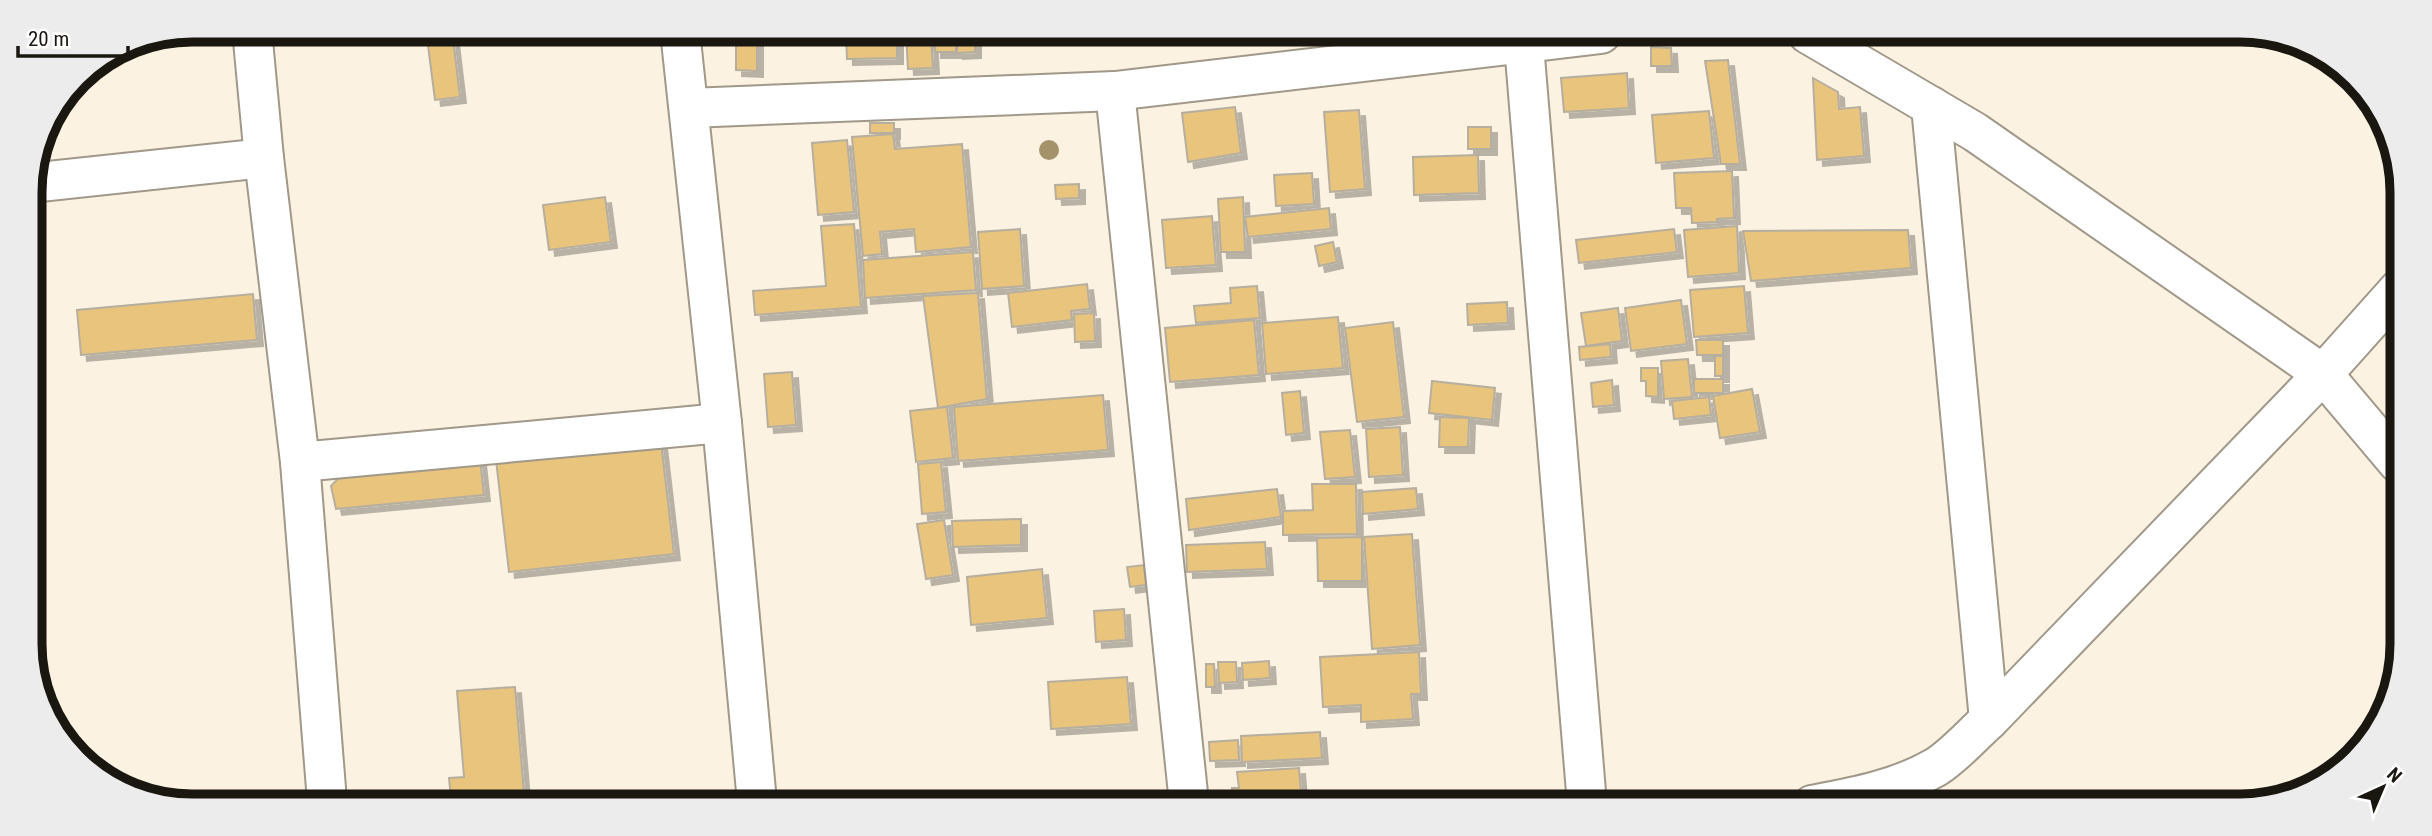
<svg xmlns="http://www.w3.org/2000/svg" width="2432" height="836" viewBox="0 0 2432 836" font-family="'Roboto Condensed',sans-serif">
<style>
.building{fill:#e8c47d;stroke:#b6ae9f;stroke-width:2;filter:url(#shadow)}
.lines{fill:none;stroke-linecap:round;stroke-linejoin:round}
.minor-casing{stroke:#a09889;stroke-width:42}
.minor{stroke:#fff;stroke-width:38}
.tree{fill:#a3926a}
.rim{fill:none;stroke:#1a1711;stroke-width:9}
</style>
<defs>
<filter id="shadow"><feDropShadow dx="6" dy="6" stdDeviation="0" flood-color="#0004"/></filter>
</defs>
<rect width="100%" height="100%" fill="#fbf2e1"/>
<!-- building -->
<g class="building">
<polygon points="426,30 452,30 460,97 435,100"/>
<polygon points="736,31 757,31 757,71 736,70"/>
<polygon points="931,32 933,68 908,69 906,34"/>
<rect x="935" y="32" width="21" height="20"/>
<polygon points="957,32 975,32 975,52 957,53"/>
<polygon points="846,36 897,36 897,58 847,59"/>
<polygon points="1651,47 1671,48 1672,66 1651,66"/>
<polygon points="1728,60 1740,164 1721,164 1705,61"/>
<polygon points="1627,73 1629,108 1564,112 1561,78"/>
<polygon points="1813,78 1838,92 1839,109 1860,107 1864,156 1817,160"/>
<polygon points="1235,107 1241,153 1188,162 1182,113"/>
<polygon points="1359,110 1365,189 1330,192 1324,112"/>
<polygon points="1709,111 1714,158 1656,163 1652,115"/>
<rect x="870" y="123" width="24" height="10"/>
<rect x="1468" y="127" width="23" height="22"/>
<polygon points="893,134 895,149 962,144 971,247 916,252 914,229 880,232 882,254 863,256 852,137"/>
<polygon points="847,140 854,212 818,215 812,143"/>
<polygon points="1478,155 1479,193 1414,195 1413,157"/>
<polygon points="1732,171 1734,218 1717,219 1717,222 1692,223 1691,208 1676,208 1674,173"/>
<polygon points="1312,173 1314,204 1276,206 1274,175"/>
<polygon points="1079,184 1079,198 1056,199 1055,185"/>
<polygon points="605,197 611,242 549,250 543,205"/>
<polygon points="1243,197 1245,252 1221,252 1218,199"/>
<polygon points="1329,208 1331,229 1248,237 1245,217"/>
<polygon points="1212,216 1216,265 1166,268 1162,220"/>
<polygon points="854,224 861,307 755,315 753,291 826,286 821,226"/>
<polygon points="1737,226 1739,273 1688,277 1684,230"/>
<polygon points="1020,229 1024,286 982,289 978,232"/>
<polygon points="1674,229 1677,252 1579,263 1576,240"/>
<polygon points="1908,230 1911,268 1751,281 1743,231"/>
<polygon points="1333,242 1337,262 1319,266 1315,246"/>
<polygon points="973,252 976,290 865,298 863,260"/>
<polygon points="1087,284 1090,309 1071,311 1072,320 1012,327 1008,293"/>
<polygon points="1257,286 1260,318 1196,323 1194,306 1231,303 1230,288"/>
<polygon points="1744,286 1748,333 1694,337 1690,290"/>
<polygon points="978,293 987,399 938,408 923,296"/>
<polygon points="253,294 257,340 81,355 77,310"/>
<polygon points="1681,300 1687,344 1631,351 1625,308"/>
<polygon points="1507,302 1508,323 1468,325 1467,304"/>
<polygon points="1618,308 1622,341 1586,346 1581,313"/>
<polygon points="1094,313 1095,341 1075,342 1074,314"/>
<polygon points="1338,317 1343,368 1266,374 1262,323"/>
<polygon points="1254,320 1259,375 1170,382 1165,328"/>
<polygon points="1393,322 1404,417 1357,422 1345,328"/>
<polygon points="1696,340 1723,340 1723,355 1697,355"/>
<polygon points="1610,344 1611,357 1580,360 1579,347"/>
<rect x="1715" y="356" width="8" height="20"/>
<polygon points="1688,359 1692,397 1664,399 1661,361"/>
<polygon points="1641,368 1658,368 1658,397 1646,396 1646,381 1641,381"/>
<polygon points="792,372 796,425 768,427 764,374"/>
<rect x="1694" y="379" width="29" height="14"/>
<polygon points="1612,380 1614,405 1593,407 1591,383"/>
<polygon points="1432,381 1495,388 1492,420 1429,413"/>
<polygon points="1752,389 1760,432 1720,438 1713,396"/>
<polygon points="1300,391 1304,433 1286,435 1282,393"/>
<polygon points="1103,395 1108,450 958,461 954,407"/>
<polygon points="1709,397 1711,415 1674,419 1672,401"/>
<polygon points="947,407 953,458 916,462 910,411"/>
<polygon points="1440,417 1469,418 1468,447 1439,447"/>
<polygon points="1400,427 1403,475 1369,477 1366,429"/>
<polygon points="1350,430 1355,477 1325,479 1320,432"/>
<polygon points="661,442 674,554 509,572 496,460"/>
<polygon points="480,459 484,495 336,509 331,486 345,471"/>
<polygon points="941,462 946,512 922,514 918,464"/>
<polygon points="1312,484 1356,484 1357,534 1283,535 1283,511 1313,510"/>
<polygon points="1416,488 1418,509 1363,514 1362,492"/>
<polygon points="1277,489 1281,517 1189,530 1186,499"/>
<polygon points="1021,519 1021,545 953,547 952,521"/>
<polygon points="944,520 953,575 926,579 917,524"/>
<polygon points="1412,534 1420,645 1372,649 1364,537"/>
<polygon points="1362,537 1362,581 1318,581 1317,538"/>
<polygon points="1265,542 1267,569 1187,572 1186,545"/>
<polygon points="1144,565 1146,585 1130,587 1127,567"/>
<polygon points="1042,569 1047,618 971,625 967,577"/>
<polygon points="1124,609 1126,640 1096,642 1094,611"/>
<polygon points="1419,652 1421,694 1411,694 1413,719 1361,722 1361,705 1323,707 1320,657"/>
<polygon points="1269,661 1270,678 1243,680 1242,663"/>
<polygon points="1218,662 1236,662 1237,682 1219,683"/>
<polygon points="1206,664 1214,664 1215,687 1206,687"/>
<polygon points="1127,677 1131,724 1051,729 1048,682"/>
<polygon points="515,687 524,793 451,799 449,778 464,777 457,691"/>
<polygon points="1320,732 1322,758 1242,762 1241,736"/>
<polygon points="1238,740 1239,760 1210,761 1209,742"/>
<polygon points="1299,768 1302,804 1233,803 1232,788 1239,788 1237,772"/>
</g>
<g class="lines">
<defs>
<g id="minor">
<polyline points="252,30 264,158 300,462 327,801"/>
<polyline points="680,31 722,423 757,802"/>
<polyline points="1523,33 1587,804"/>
<polyline points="1808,34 1975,132 2323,374 2398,463"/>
<polyline points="1115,91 1189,803"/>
<polyline points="1931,106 1989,720"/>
<polyline points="689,108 1115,91 1601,34"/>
<polyline points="30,183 264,158"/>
<polyline points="300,462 722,423"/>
<path d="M1812,805c42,-8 86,-16 124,-38 19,-12 36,-32 53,-47l334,-346 76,-85"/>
</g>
</defs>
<!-- minor casing -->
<use href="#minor" class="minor-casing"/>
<!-- minor -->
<use href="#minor" class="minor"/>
</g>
<!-- trees -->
<circle class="tree" cx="1049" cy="150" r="10"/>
<!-- crop -->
<path d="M0 0H2432V836H0ZM192 42H2240A150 150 0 0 1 2390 192V644A150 150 0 0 1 2240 794H192A150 150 0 0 1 42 644V192A150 150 0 0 1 192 42Z" fill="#edecec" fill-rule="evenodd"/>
<path class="rim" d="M192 42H2240A150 150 0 0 1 2390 192V644A150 150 0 0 1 2240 794H192A150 150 0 0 1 42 644V192A150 150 0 0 1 192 42Z"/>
<!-- north arrow -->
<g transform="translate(2383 787) rotate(44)" stroke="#ffffff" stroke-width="5" paint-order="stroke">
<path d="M0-5L12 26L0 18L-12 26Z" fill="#1a1711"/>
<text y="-10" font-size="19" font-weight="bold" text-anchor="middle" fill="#1a1711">N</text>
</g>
<!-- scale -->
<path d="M18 46v10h110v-10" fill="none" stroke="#1a1711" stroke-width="3.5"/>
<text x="28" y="46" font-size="21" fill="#1a1711" stroke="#ffffff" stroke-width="5" paint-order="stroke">20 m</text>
</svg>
